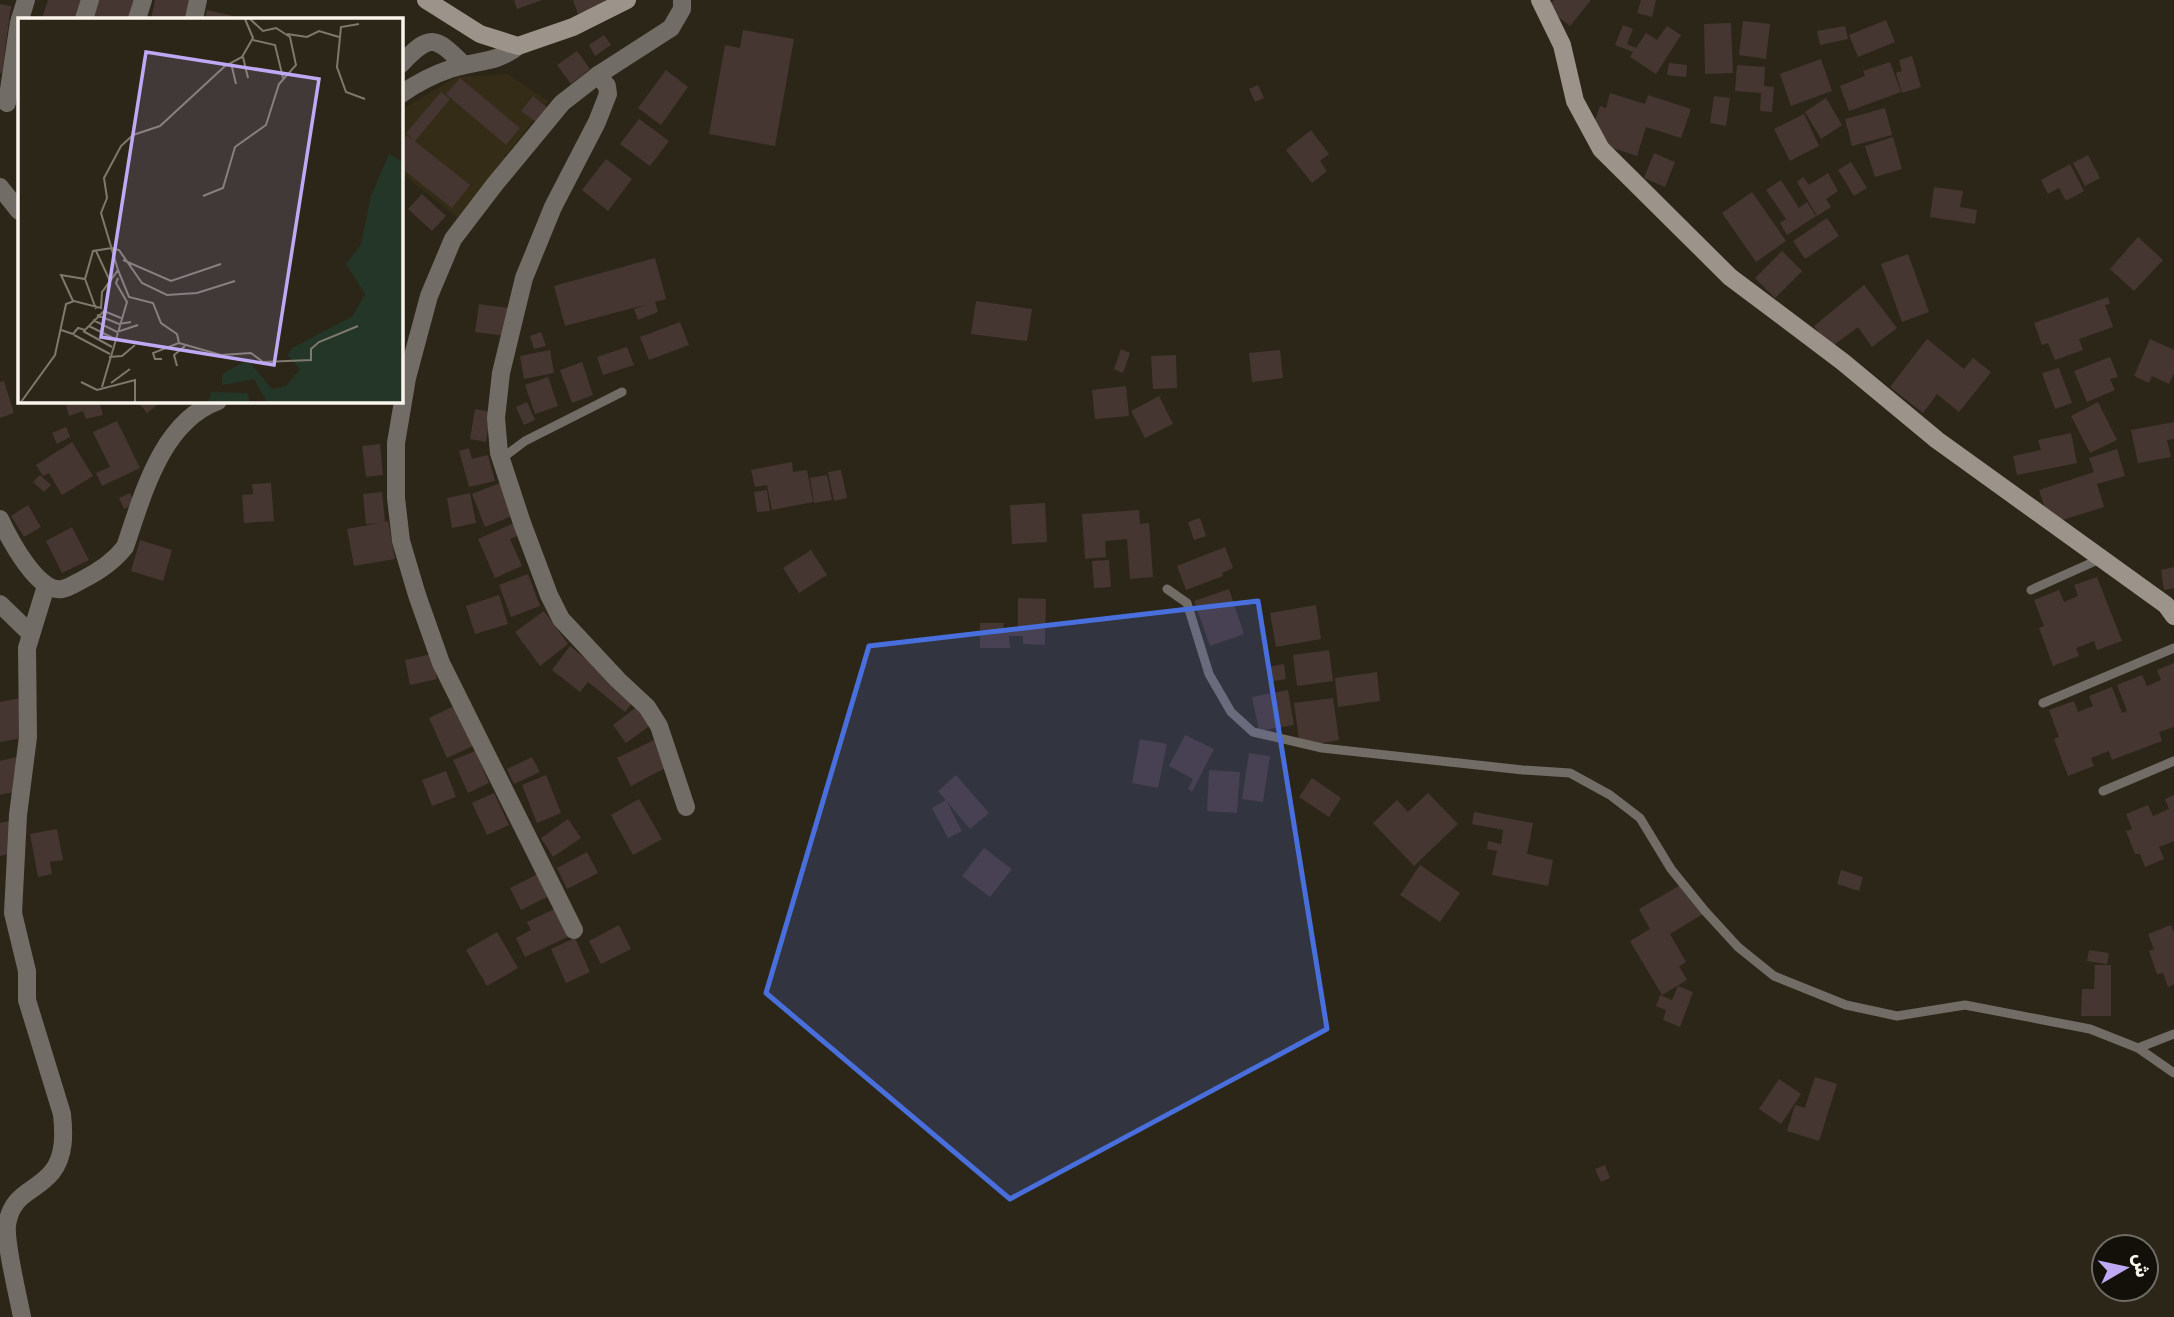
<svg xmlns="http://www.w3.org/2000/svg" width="2174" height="1317" viewBox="0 0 2174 1317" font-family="Rubik,'Noto Naskh Arabic',sans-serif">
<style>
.built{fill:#342c17}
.building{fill:#463631}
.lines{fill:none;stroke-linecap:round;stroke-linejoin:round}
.lane{stroke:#726c66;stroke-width:9}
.street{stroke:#726c66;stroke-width:18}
.secondary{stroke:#9c948a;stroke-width:18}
.marked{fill:#496fdc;fill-opacity:0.2;stroke:#496fdc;stroke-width:5;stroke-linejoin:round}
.inset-road{fill:none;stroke:#7e796d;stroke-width:2}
.view{fill:#bfa9f4;fill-opacity:0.15;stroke:#bfa9f4;stroke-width:3.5}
.inset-edge{fill:none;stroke:#f9f5ec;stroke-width:3.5}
</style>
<rect width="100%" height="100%" fill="#2c2618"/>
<!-- built -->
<polygon class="built" points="508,74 548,101 458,218 401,173 401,110 456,77"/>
<!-- building -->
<g class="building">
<polygon points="48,0 83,0 77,19 42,19"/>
<polygon points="98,0 135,0 128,19 92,19"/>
<polygon points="155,0 190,0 186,19 151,19"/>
<polygon points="514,0 542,0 517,9"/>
<polygon points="573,0 605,0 606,4 578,14"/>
<polygon points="1554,0 1591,0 1570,26 1547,8"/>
<polygon points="1641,0 1656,0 1652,17 1637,13"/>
<polygon points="0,4 11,6 2,73 0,73"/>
<polygon points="207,10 242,18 242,19 205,19"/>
<polygon points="1886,20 1895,42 1858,57 1849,35"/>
<polygon points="1743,21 1770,24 1766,59 1739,55"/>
<polygon points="1731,23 1733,73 1705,74 1704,24"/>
<polygon points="1623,25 1633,29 1627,44 1636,48 1646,33 1657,40 1667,26 1681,35 1656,74 1630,57 1633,52 1615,45"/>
<polygon points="1845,26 1848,39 1820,45 1817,31"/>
<polygon points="743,30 794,39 775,146 709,134 725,45 740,48"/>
<polygon points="604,35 611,45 595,56 589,45"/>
<polygon points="577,51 590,69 571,84 557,65"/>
<polygon points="1912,56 1921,87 1902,93 1896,73 1902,71 1899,60"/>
<polygon points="1821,59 1832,91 1791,106 1780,74"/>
<polygon points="1890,62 1901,92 1849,111 1840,86 1865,76 1863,71"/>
<polygon points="1669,63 1687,65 1686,77 1667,75"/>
<polygon points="1737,65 1765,67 1764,86 1774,87 1772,112 1760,111 1761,93 1735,91"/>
<polygon points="666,70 688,87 661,125 638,108"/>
<polygon points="460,78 520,128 506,145 446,94"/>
<polygon points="1258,85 1264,98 1255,102 1249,89"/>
<polygon points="441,92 450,99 415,141 406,133"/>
<polygon points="1610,93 1645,104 1648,95 1691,109 1681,138 1646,127 1637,156 1588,140 1600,106 1606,108"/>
<polygon points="533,96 548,108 536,122 521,111"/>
<polygon points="1714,96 1730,98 1726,126 1710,123"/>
<polygon points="1826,98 1842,125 1821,139 1805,112"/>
<polygon points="1885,108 1892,135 1852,146 1845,119"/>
<polygon points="1804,114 1819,146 1790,161 1774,129"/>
<polygon points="639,119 669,141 650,166 620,144"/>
<polygon points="1311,130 1329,154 1320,161 1327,171 1312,183 1286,150"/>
<polygon points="407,135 470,185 452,208 401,168 401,143"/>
<polygon points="1893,137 1902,169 1875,177 1865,146"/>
<polygon points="1654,153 1675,162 1665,187 1644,178"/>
<polygon points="2088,155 2100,178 2085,186 2073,163"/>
<polygon points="606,159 632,179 608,211 582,190"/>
<polygon points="1851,162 1867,188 1854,196 1838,170"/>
<polygon points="2070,164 2084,191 2066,201 2059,188 2048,194 2041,180"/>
<polygon points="1828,173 1838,191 1826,199 1831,207 1817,216 1797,182 1803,177 1809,185"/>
<polygon points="1781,180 1799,208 1807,202 1816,216 1787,235 1780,223 1786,219 1766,190"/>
<polygon points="1934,187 1963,191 1960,207 1977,210 1975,224 1930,217"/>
<polygon points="1752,192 1786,241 1756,262 1722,213"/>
<polygon points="422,194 446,216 432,231 408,209"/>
<polygon points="1827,218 1839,236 1805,259 1793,241"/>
<polygon points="2138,237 2163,260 2134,291 2110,269"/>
<polygon points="1782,251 1802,271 1775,298 1755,278"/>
<polygon points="1908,254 1929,312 1902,322 1881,264"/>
<polygon points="655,258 666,299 655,302 658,312 638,320 634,309 648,304 565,326 554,286"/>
<polygon points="1864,285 1897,328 1872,347 1858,327 1830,348 1814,326"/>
<polygon points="2108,297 2110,304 2105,305 2113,327 2079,339 2083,350 2055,360 2048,343 2042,345 2034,323"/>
<polygon points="976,301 1032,309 1027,341 971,334"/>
<polygon points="479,304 509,308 505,336 475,332"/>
<polygon points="680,322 689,345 649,360 640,337"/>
<polygon points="541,332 546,346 534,349 530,336"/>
<polygon points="1927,339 1964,369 1973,358 1991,372 1959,412 1937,394 1923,413 1890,387"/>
<polygon points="2150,339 2174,350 2174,373 2169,384 2152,376 2149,383 2134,376"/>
<polygon points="627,347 634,365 603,375 597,357"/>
<polygon points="1121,349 1130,353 1123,373 1114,369"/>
<polygon points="550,350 554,373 524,379 520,356"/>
<polygon points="1280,350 1283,378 1252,382 1249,353"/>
<polygon points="1176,355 1177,388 1153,389 1151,356"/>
<polygon points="2110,357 2118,377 2110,379 2115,390 2087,402 2074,371"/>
<polygon points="582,362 593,395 572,403 560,370"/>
<polygon points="2059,368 2072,403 2055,409 2042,373"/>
<polygon points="548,377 558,406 535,414 525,385"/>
<polygon points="4,381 14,413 0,418 0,382"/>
<polygon points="1126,386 1129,416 1095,419 1092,390"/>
<polygon points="1159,396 1173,424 1145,438 1131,411"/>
<polygon points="65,401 99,401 103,415 86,419 83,411 69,416"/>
<polygon points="137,401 153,401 157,405 147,413"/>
<polygon points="527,402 535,420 524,425 516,407"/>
<polygon points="2098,402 2117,440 2090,453 2071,416"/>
<polygon points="475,409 491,412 486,442 470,439"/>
<polygon points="117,421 140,468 102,486 96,473 110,467 93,432"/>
<polygon points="2174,422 2174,439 2167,440 2171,457 2138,463 2131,430"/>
<polygon points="66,427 70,437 57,444 52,433"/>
<polygon points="2071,433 2077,463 2017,475 2013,456 2041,450 2038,440"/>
<polygon points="72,442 93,476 62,495 49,473 43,476 36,465"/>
<polygon points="380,444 383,475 366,477 362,446"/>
<polygon points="469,448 472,459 488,455 495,481 469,487 459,451"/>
<polygon points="2117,449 2125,476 2097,484 2104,507 2050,524 2039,490 2094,472 2089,458"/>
<polygon points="792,462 793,472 807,470 813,502 772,510 767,485 755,487 751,470"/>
<polygon points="841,470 847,498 834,501 828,472"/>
<polygon points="40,475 51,485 44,492 33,482"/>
<polygon points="827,475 832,500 814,503 810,478"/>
<polygon points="271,483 274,521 244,523 242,495 253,494 252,484"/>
<polygon points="500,483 512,516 485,527 472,494"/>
<polygon points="767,490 770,511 757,512 754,492"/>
<polygon points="382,492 385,522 388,521 395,559 354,566 347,529 379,523 366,524 363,494"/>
<polygon points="130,493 135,504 124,509 119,498"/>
<polygon points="470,493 476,523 452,528 447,498"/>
<polygon points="1045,503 1047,542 1012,544 1010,505"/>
<polygon points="28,505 41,527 24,537 11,516"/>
<polygon points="1139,510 1140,524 1149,523 1153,577 1130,579 1127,539 1105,541 1106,557 1085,559 1082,514"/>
<polygon points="1200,518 1206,536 1194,540 1188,522"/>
<polygon points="514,523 519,535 510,539 522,566 495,578 478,539"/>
<polygon points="72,527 89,560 62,573 46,541"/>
<polygon points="140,540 172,550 163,581 131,571"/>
<polygon points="1225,547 1233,568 1222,573 1223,576 1186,590 1177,566"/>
<polygon points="811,550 827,575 799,593 783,568"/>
<polygon points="1109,560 1111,587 1094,588 1092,561"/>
<polygon points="2174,567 2174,588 2164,590 2161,570"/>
<polygon points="528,574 540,606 511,617 499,585"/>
<polygon points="2097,577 2122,641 2097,650 2094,641 2076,648 2079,656 2053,666 2039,628 2044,626 2034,600 2059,590 2064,602 2078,596 2074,585"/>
<polygon points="1229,589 1244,634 1210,646 1194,601"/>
<polygon points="499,595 508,624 475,634 466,606"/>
<polygon points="1018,598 1046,599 1045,645 1023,644 1023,636 1009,636 1010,648 980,648 980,623 1004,623 1003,629 1018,629"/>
<polygon points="1316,605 1321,639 1276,647 1270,613"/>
<polygon points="544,611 568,644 540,666 515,632"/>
<polygon points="570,646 635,699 625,712 588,682 580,692 552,670"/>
<polygon points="1329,650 1333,681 1297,686 1293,655"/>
<polygon points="432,654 437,679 410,685 405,660"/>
<polygon points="2174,663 2174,727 2159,732 2162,741 2112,760 2109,751 2091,758 2094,766 2068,776 2054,739 2059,737 2049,710 2074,701 2078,712 2093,706 2089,696 2112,687 2122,713 2127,711 2117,685 2142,675 2147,686 2161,680 2157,670"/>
<polygon points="1284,664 1286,679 1269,682 1267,667"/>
<polygon points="1377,672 1380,701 1338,707 1335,678"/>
<polygon points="1288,690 1294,725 1259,731 1252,697"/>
<polygon points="21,698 28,737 0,742 0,702"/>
<polygon points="1333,698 1339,740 1300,747 1294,703"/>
<polygon points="454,706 473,746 447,758 429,718"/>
<polygon points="638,706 652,724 626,743 613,725"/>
<polygon points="1185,735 1214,749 1192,792 1188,789 1193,779 1169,766"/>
<polygon points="1140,739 1167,744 1158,788 1132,783"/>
<polygon points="654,740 667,767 631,786 617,758"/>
<polygon points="475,751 489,783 468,793 453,760"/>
<polygon points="1249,753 1270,756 1263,802 1242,799"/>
<polygon points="16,757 23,790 0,795 0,761"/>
<polygon points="532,757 540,772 514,784 507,769"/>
<polygon points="1209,770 1240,772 1237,813 1207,811"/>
<polygon points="446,771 456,797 432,806 422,780"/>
<polygon points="546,775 561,813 537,823 522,785"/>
<polygon points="956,775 989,813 970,829 938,791"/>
<polygon points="1312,778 1341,798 1329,817 1299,797"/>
<polygon points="494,793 509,825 487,835 472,803"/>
<polygon points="1428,793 1458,824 1414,866 1373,823 1397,800 1408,812"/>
<polygon points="2174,795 2174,841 2159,847 2164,859 2145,867 2140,854 2135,854 2126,831 2132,829 2126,814 2148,805 2153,816 2169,809 2165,799"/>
<polygon points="639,799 662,839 633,855 611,815"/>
<polygon points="946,800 962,831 948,838 932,808"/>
<polygon points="1474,812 1533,823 1527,854 1553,860 1548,886 1492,875 1497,851 1487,849 1488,841 1501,844 1503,830 1472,824"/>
<polygon points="568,819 581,838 553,857 541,838"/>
<polygon points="10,821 16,852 0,856 0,823"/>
<polygon points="57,829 63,860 50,862 52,874 38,877 30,834"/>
<polygon points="984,848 1012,869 990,897 962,876"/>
<polygon points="587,852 598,873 567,889 557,868"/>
<polygon points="1420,865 1460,893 1440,922 1400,895"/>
<polygon points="1841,870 1863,877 1859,891 1837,884"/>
<polygon points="542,872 553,894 521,910 510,888"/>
<polygon points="1684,883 1703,914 1670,934 1686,962 1679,966 1687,980 1662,995 1630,941 1650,929 1639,909"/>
<polygon points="563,905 576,933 525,957 516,938 531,930 527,922"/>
<polygon points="619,925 631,949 601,964 589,941"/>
<polygon points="2171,925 2174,933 2174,984 2168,987 2163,973 2157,974 2149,951 2154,949 2148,934"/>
<polygon points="497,932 518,968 487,986 466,950"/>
<polygon points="575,938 590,972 566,983 551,949"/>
<polygon points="2089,950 2109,953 2107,964 2087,961"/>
<polygon points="2095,965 2111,965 2111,1016 2081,1016 2082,989 2094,989"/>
<polygon points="1678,986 1693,992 1680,1027 1663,1020 1666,1010 1656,1006 1660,995 1672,1000"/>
<polygon points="1815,1077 1837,1084 1819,1141 1787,1131 1795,1105 1805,1108"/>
<polygon points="1779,1079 1801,1094 1781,1124 1759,1109"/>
<polygon points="1605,1165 1610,1178 1601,1182 1595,1169"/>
</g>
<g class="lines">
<!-- lane -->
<g class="lane">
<polyline points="501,459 525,441 622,392"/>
<polyline points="1167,589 1187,603 1209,674 1231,712 1253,732 1322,748 1523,770 1570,773 1610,795 1640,818 1671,869 1705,911 1738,947 1774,976 1846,1005 1897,1016 1965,1005 2090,1029 2138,1048 2174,1073"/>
<polyline points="2031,590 2100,559"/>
<polyline points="2043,703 2174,648"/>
<polyline points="2103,791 2174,761"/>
<polyline points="2138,1048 2174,1034"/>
</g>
<!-- street -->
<g class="street">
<polyline points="20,19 26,0"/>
<polyline points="84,19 90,0"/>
<polyline points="137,19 143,0"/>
<polyline points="194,19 198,0"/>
<path d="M401,64c29,-31 34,-28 63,1"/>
<polyline points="598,75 607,86 608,94 597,122 553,207 524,278 501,373 496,418 499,453 522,523 549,595 561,619 618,680 647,707 659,726 686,807"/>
<path d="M401,94c16,-11 31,-19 49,-25 23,-8 49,-6 68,-23"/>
<polyline points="7,103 19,22"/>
<polyline points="0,187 19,211"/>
<path d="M0,519c9,19 38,75 62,70 7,-1 14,-6 20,-9 16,-8 32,-19 43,-33 18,-52 36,-125 93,-146"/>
<polyline points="0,604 31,634"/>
<polyline points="574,930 441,663 417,595 401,541 396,498 396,443 407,378 429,296 453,239 495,184 562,103 598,75 671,28 682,9 682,0"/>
<path d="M22,1317c-4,-21 -17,-74 -15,-92 5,-33 28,-32 45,-53 13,-16 12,-39 10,-58l-35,-114v-29l-14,-58 5,-98 10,-78 -1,-89 19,-62"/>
</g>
<!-- secondary -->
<g class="secondary">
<polyline points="426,0 480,34 518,46 573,27 627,0"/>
<polyline points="1540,0 1562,45 1575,101 1601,149 1730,277 1843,362 1937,440 2166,605 2174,616"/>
</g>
</g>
<!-- marked area -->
<path class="marked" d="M1258,601l69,428 -317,170 -244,-206 103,-347z"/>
<!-- overview -->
<g transform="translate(18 18)">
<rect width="385" height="385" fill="#2c2618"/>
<path d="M371,136l14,8v240h-136l-13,-23 -32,6v-11l26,-14 24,29 14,-3 14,-17 -13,-14 5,-7 61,-32 12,-22 -19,-30 15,-20 10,-48zM193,374l36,1 3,9h-42z" fill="#243627"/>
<path class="inset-road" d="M341,6l-18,3 -4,40 9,25 19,7M269,16l20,3 12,-6 20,6M235,22l22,5 8,33M225,39l5,21M213,45l5,21M185,178l20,-8 12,-41 31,-22 13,-41 17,-19 -6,-28 -14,-9 -13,3 -13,-12M78,233l14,30M105,242l48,21 50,-17M100,252l11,27 24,6 8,20 16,11 2,9 -26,10 2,6h7M67,261l11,30M55,283l-12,-26 24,4 8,-28 19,-3 7,2 23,33 25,12 30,-2 38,-12M79,297l22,9 12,-2M75,302l24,12 21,-7M71,308l26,13M43,312l12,4 5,-6 7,2 19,-19 17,7M65,313l29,16M56,317l36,19M161,325l42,12 30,-2 12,9 48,-2v-11l8,-7 39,-16M91,339l13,-1 13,-11M159,348l-3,-11 11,-9M63,364l16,8 38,-10v22M93,365l19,-14M84,369l25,-85 -11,-19 2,-5M3,384l34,-47 11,-51 8,-3 27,7 1,-16 16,-22 -17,-57 6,-15 -3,-20 17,-32 12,-11 27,-9 65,-60 17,-9 11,-19 -8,-19"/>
<path class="view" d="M128,34l173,27 -45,286 -173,-28z"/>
<rect width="385" height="385" class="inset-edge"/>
</g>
<!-- north arrow -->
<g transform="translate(2125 1268) rotate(81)"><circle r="33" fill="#121009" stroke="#6e6c64" stroke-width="2"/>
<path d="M0-5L12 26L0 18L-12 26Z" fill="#bfa9f4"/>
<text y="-10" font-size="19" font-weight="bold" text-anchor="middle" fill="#f9f5ec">ش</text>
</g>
</svg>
